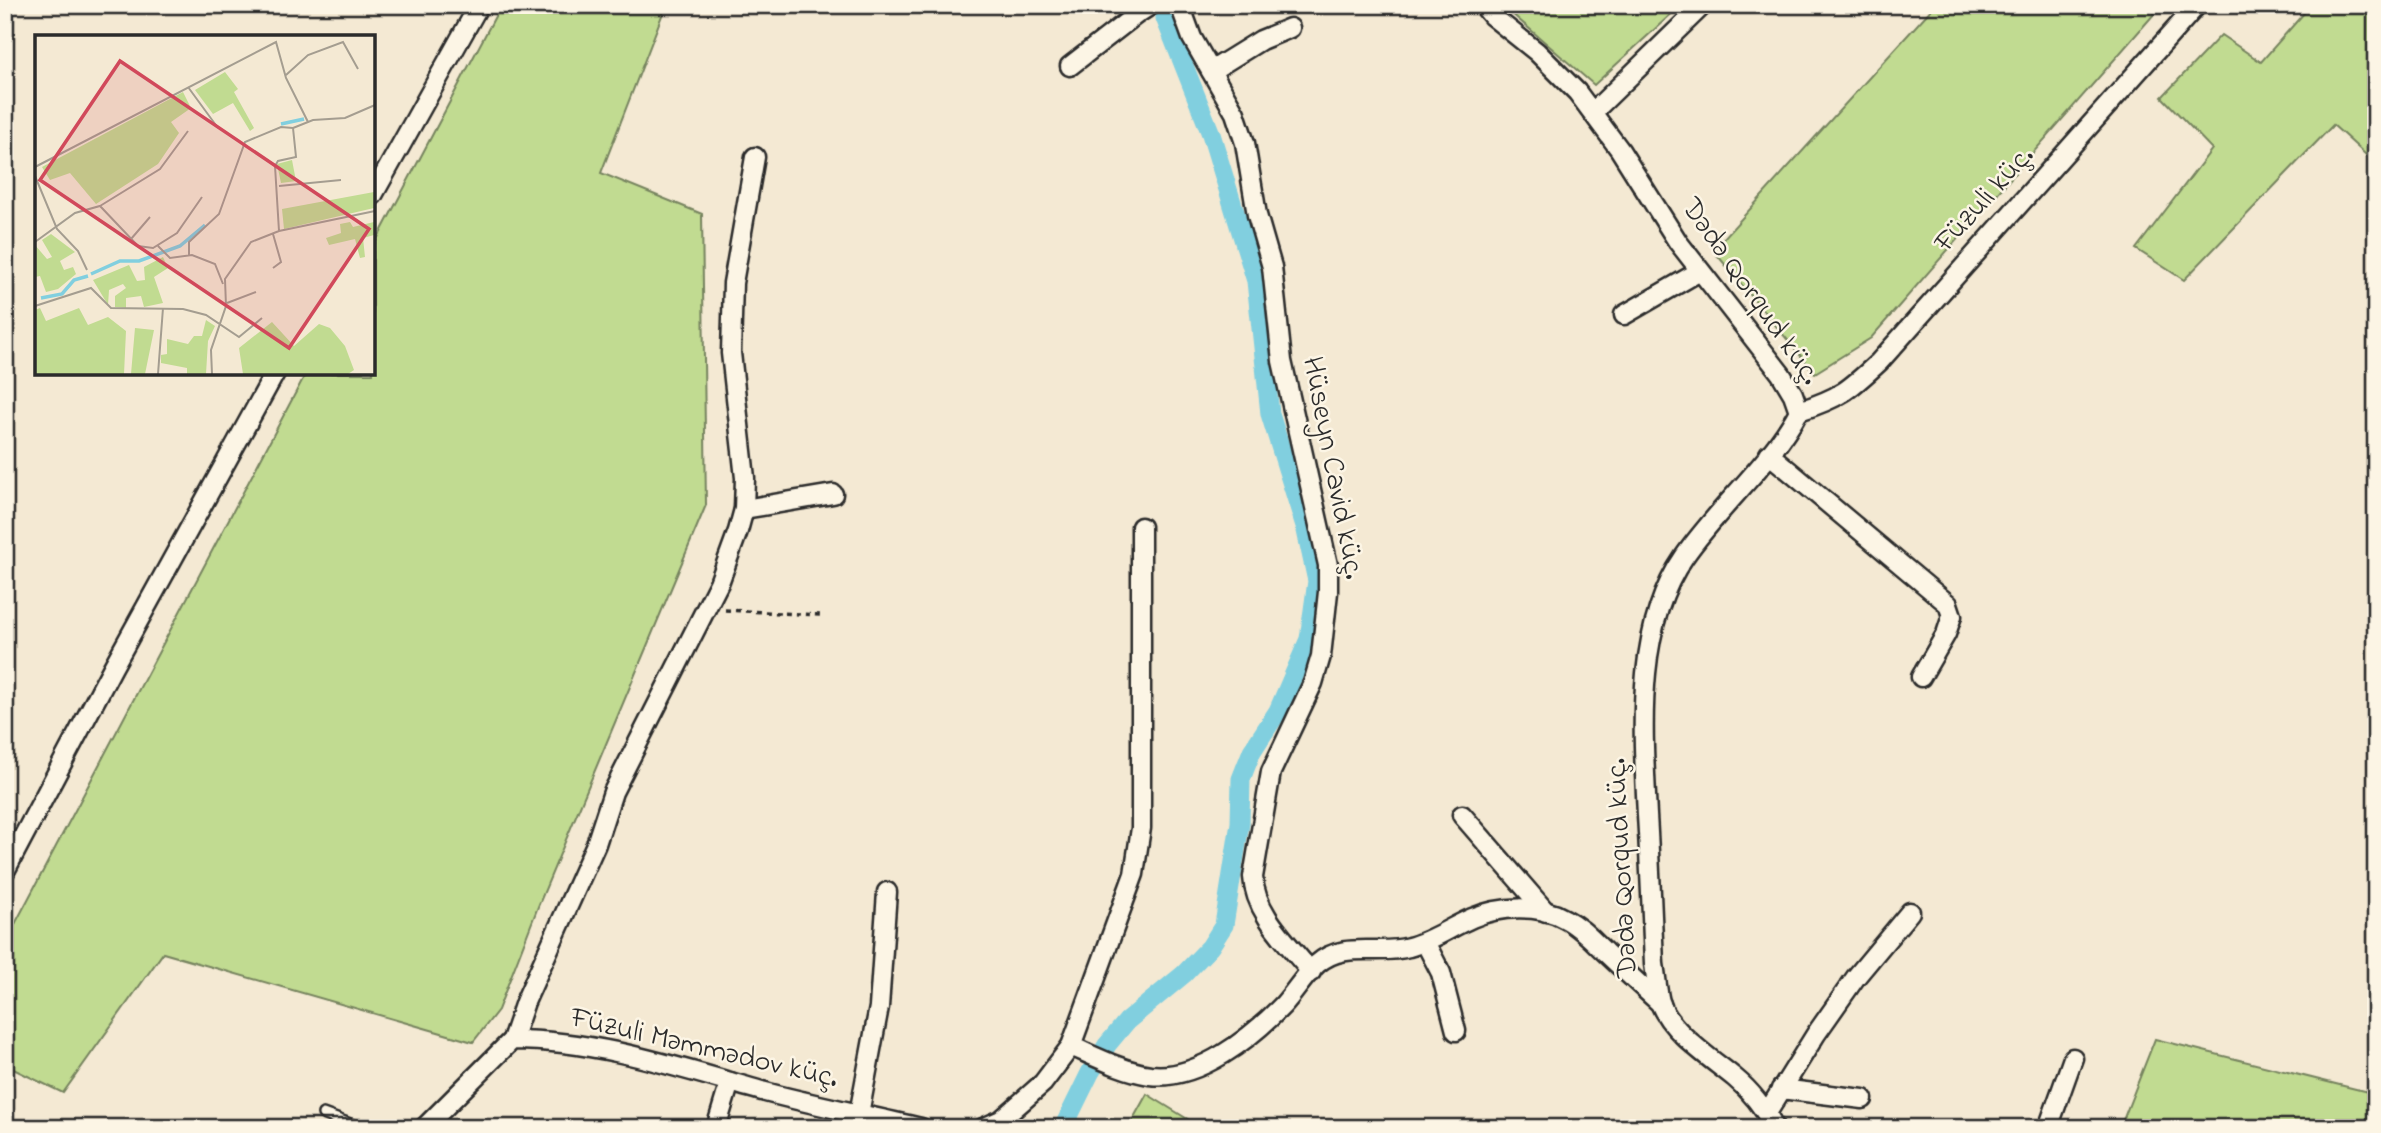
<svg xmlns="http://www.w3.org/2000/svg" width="2381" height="1133" viewBox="0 0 2381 1133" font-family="'Indie Flower',sans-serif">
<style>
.green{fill:#c1db91;stroke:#76835e;stroke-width:2}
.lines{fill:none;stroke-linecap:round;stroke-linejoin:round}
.canal{stroke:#81cfdf;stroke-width:19}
.lane-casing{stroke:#2b2b2b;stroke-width:14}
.street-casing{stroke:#2b2b2b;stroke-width:23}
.path{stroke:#2b2b2b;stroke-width:3.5;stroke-dasharray:5 5;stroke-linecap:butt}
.lane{stroke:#fcf5e5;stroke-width:9}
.street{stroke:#fcf5e5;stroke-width:18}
.labels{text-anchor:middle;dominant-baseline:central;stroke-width:5;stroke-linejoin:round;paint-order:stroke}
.street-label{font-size:30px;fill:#2b2b2b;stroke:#fcf5e5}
.inset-river{fill:none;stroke:#81cfdf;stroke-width:3.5}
.inset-road{fill:none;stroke:#a49d90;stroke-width:2}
.view{fill:#d1495b;fill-opacity:0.15;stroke:#d1495b;stroke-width:3.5}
.inset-edge{fill:none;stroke:#2b2b2b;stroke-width:3.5}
</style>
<rect width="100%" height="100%" fill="#f4e9d3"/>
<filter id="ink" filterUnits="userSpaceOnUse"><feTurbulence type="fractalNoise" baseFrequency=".0143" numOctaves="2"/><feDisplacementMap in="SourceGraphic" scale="14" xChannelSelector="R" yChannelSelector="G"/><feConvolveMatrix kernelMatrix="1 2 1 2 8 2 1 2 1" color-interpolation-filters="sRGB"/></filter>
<g filter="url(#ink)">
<!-- green -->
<g class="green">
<polygon points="501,5 666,5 601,173 702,214 706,505 539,904 498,1010 473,1042 163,953 63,1093 5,1065 5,943 306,373 373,373 373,247"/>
<polygon points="1502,5 1680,5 1680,6 1594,85"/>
<polygon points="1935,5 2162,5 1871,338 1815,373 1713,250"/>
<polygon points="2311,5 2376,5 2376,164 2333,125 2184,280 2136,249 2212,149 2162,97 2221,35 2261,62"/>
<polygon points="2155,1039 2376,1094 2376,1128 2120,1128"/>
<polygon points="1147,1094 1202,1128 1128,1128"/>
</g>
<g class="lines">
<!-- canal -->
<polyline class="canal" points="1063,1128 1090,1073 1107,1045 1127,1021 1184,974 1210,947 1224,925 1240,823 1241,779 1252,751 1278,711 1309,639 1317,581 1305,526 1270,414 1256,281 1211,134 1165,18"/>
<defs>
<polyline id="lane" points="323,1114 361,1128"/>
<g id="street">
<path d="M1180,5l12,33 43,75 10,30 12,72 15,52 10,94 46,204v27l-7,64 -8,27 -42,89 -18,105c2,37 36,67 58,95"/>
<path d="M1483,5l9,11 45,36 40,40 43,58 58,92 103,132 12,20 6,17c-29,54 -80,95 -115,146 -50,72 -41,175 -37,258 3,50 5,100 7,149 2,12 3,26 6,38 9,29 52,57 75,76 17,14 29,30 40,50"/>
<polyline points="1070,66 1137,14 1151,5"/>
<polyline points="1211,71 1261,40 1290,28"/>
<polyline points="1593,112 1703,5"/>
<polyline points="373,195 479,5"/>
<polyline points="1624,315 1700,271"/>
<path d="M1799,411c41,-13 50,-21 80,-49l318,-357"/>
<polyline points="1769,454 1948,604 1952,616 1946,634 1921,677"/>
<polyline points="744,509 833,494"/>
<polyline points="1462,815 1546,912"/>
<polyline points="5,871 113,667 275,373"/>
<polyline points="1425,942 1441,973 1456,1031"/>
<polyline points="512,1040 525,1002 596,844 613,792 719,583 738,531 744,509 745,478 731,353 733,283 755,157"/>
<path d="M1071,1046c25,11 52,25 79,29 48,6 102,-38 133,-70 12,-13 21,-29 34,-41 27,-24 61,-8 92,-17 23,-6 42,-20 63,-29 28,-12 66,-14 93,1 16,8 28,22 41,34 18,17 36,34 55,51"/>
<polyline points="1781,1089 1863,1099"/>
<polyline points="1767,1113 1816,1034 1856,977 1910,912"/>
<polyline points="859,1114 879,1007 887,892"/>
<path d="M424,1128l88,-88c88,0 173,30 257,53 50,13 102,23 152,35"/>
<polyline points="716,1128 730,1082"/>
<polyline points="983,1128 1001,1120 1043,1083 1071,1046 1134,874 1141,828 1141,527"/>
<polyline points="2048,1128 2073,1058"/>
</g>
</defs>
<!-- lane casing -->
<use href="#lane" class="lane-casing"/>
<!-- street casing -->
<use href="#street" class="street-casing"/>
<!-- path -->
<polyline class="path" points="725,610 820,615"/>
<!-- lane -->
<use href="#lane" class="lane"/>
<!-- street -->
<use href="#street" class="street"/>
</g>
</g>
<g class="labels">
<!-- street labels -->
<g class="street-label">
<text transform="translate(1985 200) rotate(-48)">Füzuli küç.</text>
<text transform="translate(1750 292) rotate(55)">Dədə Qorqud küç.</text>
<text transform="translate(1332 468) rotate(79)">Hüseyn Cavid küç.</text>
<text transform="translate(1623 868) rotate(-93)">Dədə Qorqud küç.</text>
<text transform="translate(704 1049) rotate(13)">Füzuli Məmmədov küç.</text>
</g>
</g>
<!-- overview -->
<g transform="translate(35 35)">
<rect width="340" height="340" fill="#f4e9d3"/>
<path d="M190,37l13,17 -4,3 20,36 -4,3 -17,-28 -20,11 -18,-24zM148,57l8,16 -20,14 8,11 -21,31 -62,40 -26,-31 -20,7 -8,-13zM257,125l4,21 -15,2 -4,-19zM339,157v16l-90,21 -2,-20zM315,187l3,5 21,-5v13l-11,3 2,19 -5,1 -5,-19 -26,6 -3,-7 15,-5 -1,-9zM16,199l24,18 -15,9 4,9 9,-3 3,7 -18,15 -12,3 -6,-16 -5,1v-32l12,14 5,-2 -10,-17zM128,222l5,11 -14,9 9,26 -19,4 -3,-11 -15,2v10l-11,-1v-11l11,-8 -3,-4 -14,6 -1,15 -15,-25 36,-15 8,16 8,-1 -1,-13zM5,273l6,13 33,-13 9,17 20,-8 18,14 -2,43h-89v-64zM171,285l9,6 -7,15 -2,33h-19v-6l-26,-5v-8l6,-1v-15l21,5 6,-8h8zM237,287l22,24 25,-22 11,4 15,18 9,24 -6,4h-105l-4,-26zM100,293l19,2 -9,44h-14z" fill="#c1db91"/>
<path class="inset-river" d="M246,89l23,-5M56,239l29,-13h19l41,-15 25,-21M6,263l21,-4 12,-14 14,-4"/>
<path class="inset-road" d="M251,40l22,-20 35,-13 15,27M153,52l30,41M258,93l20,-8 32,-2 30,-13M0,132l241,-125 10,36 22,44M0,141l22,53 21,22 9,19M244,151l62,-6M65,171l60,-37 28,-38M244,196l96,-20M238,199l8,28 -8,6M96,204l19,-22M0,207l40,-29 25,-7 38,40 15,2 24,-15 25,-36M123,211l12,12 22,-3 23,9 8,20M154,221v-14l30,-28 26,-72 36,-15 12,1M192,268l29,-11M0,271l56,-18 20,20 72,1 23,6 33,22 23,-19M123,339l5,-66M177,339l-1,-24 15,-44 -1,-27 26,-37 28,-11 -4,-65 3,-5 18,-4 -3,-29"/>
<path class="view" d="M85,26l249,168 -80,119 -249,-168z"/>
<rect width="340" height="340" class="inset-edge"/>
</g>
<!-- margin -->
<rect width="2381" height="1133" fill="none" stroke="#fcf5e5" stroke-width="28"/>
<rect x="14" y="14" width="2353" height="1105" fill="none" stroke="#2b2b2b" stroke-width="2.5" filter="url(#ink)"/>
</svg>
